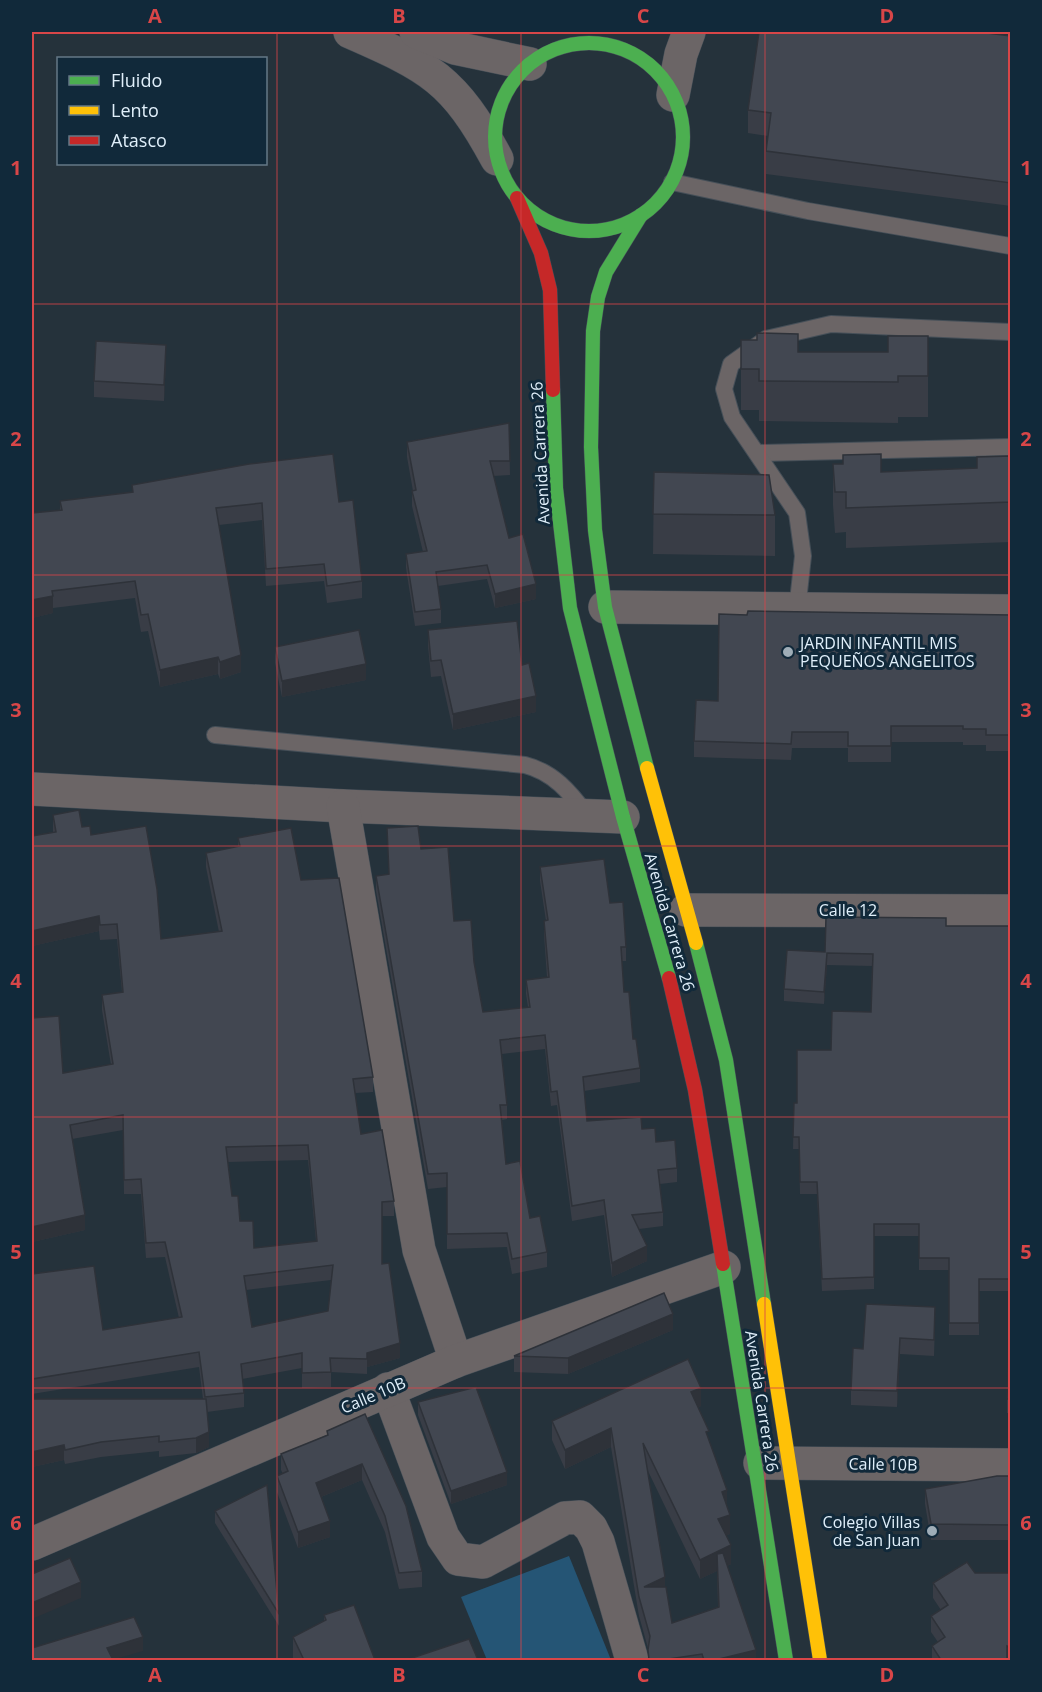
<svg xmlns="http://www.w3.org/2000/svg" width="1042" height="1692" viewBox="0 0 1042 1692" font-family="'Open Sans',sans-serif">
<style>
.green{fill:#255575}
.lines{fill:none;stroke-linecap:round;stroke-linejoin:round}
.lane-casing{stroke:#454f58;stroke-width:18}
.street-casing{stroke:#454f58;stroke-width:34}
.fast-casing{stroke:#454f58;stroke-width:15}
.slow-casing{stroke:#454f58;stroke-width:15}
.jam-casing{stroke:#454f58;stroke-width:15}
.lane{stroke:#6b6566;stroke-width:16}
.street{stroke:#6b6566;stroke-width:33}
.fast{stroke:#4caf50;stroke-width:14}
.slow{stroke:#ffc107;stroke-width:14}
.jam{stroke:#c62828;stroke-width:14}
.wall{fill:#393d46;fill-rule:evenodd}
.shaded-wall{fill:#2e3239}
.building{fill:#424751;stroke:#2e3239;stroke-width:1.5;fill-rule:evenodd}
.grid{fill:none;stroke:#d84648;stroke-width:1.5;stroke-opacity:0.55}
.poi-dot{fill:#9fadb7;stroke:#11293a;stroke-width:2}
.labels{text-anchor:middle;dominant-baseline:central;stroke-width:6;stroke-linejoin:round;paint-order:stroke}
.street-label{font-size:16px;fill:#e0effa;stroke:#11293a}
.poi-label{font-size:16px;fill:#e0effa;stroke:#11293a;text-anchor:start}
.neatline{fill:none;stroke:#d84648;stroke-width:2}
.grid-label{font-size:20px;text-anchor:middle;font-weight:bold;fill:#d84648}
</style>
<rect width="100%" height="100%" fill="#25323b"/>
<!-- green -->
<polygon class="green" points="569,1556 611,1660 487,1660 461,1597"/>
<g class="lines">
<defs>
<g id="lane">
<polyline points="672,182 808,211 1010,246"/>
<polyline points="758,453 1010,447"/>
<polyline points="797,610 803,556 797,513 732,417 724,389 731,364 766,339 831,324 1010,332"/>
<path d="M215,735l310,30c28,7 45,27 62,50"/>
</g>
<g id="street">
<path d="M350,32c80,35 104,47 147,127"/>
<polyline points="416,32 455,48 530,64"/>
<polyline points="673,95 681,54 689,32"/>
<polyline points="605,607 1010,611"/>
<polyline points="32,789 343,806 623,817"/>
<polyline points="343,806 419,1250 456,1361"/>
<polyline points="686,910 1010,911"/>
<polyline points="388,1389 443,1537 458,1559 483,1562 565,1518 580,1517 591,1528 598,1542 632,1660"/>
<polyline points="760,1463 1010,1465"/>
<polyline points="32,1544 456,1361 724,1267"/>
</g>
<g id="fast">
<circle cx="589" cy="137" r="94"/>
<polyline points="641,215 606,272 598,297 593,331 591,447 595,530 605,607 647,768"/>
<polyline points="553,390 556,488 570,608 623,817 669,978"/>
<polyline points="696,943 726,1060 764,1304"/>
<polyline points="723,1264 786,1660"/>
</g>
<g id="slow">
<polyline points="647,768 696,943"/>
<polyline points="764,1304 820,1660"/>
</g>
<g id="jam">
<polyline points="517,198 541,253 550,290 553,390"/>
<polyline points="669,978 695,1090 723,1264"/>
</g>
</defs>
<!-- lane casing -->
<use href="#lane" class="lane-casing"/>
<!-- street casing -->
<use href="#street" class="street-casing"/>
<!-- fast casing -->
<use href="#fast" class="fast-casing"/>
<!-- slow casing -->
<use href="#slow" class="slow-casing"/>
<!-- jam casing -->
<use href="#jam" class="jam-casing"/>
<!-- lane -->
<use href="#lane" class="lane"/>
<!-- street -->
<use href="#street" class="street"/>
<!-- fast -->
<use href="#fast" class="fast"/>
<!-- slow -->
<use href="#slow" class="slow"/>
<!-- jam -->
<use href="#jam" class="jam"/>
</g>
<!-- wall -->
<g class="wall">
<polygon points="1011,36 1011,206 766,174 766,151 768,136 748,133 748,110"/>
<polygon points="928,336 928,417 898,417 898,423 759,421 759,410 741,410 741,340 798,352 888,352"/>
<polygon points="166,361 164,401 94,397 94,381"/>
<polygon points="509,423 510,475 493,476 509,538 536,599 495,608 487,579 438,586 441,609 441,623 415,626 406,568 406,554 423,552 412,506 412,491 413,491 407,457 407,442"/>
<polygon points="1011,456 1011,542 846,548 846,532 835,533 833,505 833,464 881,472 977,469 977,457"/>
<polygon points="654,472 775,515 775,556 653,554"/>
<polygon points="132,485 339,502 362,581 362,598 327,603 324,581 266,586 262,520 219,525 241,672 220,679 218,674 160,687 148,631 141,632 135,598 53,608 53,613 32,618 32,513 60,510 60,501 132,492"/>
<polygon points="747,615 1011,615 1011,751 986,751 986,745 963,745 963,742 891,742 891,762 848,762 848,748 792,748 791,760 694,757 694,741 718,701"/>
<polygon points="428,630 522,665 536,712 453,730 441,676 431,677 428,646"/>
<polygon points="275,647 366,680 282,697 275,663"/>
<path d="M53,815l29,12 9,8 70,104 58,-7 -13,-65v-14l32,-7v-8l63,42 72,197v15l-18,1 6,41 33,67v15h-12v48l18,94 -33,9v7l-36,-2v15l-29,1v-20l-60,11 2,14v14l-37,5 2,35 -13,6 -37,4v-6l-58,6 -36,7 -1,-4 -32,7v-68h171l-4,-32 -167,27v-120l71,56 76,-12 -14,-61 -19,1 -5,-64h-17l-1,-64 -51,9 13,91 -53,12v-224l31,55 48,-8 -9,-55v-15l20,-3 -5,-53 -17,1 -1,-9 -67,15v-110l21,-4zM308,1160l8,81 -62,7 -14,-27 -8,-25 -4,-34zM331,1280l-3,31 -76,16 -6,-37z"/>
<polygon points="387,828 421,849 454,921 474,962 483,1012 528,1007 526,994 526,980 547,977 544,935 544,921 546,921 540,881 540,867 610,903 626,947 626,961 622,961 624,992 633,1039 640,1068 640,1082 584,1091 587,1121 642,1129 656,1142 677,1168 677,1182 660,1184 663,1212 663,1226 639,1229 647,1261 612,1277 604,1215 572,1221 557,1105 551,1106 545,1049 502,1054 507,1105 507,1119 502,1120 506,1164 530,1218 547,1252 547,1267 512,1274 507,1247 447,1249 447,1187 428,1189 376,891 376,876 389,875"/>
<polygon points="946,926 1011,926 1011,1291 979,1291 979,1335 949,1335 949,1270 919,1270 919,1236 874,1236 874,1289 822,1291 817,1194 800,1194 799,1149 793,1149 794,1103 797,1103 831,1050 871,1012 872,966 827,965 824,1004 784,1001 784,989 825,952"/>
<polygon points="935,1323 934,1356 900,1354 897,1407 851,1405 851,1390 863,1349"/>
<polygon points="1011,1329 1011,1413 1007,1413 1007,1399"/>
<polygon points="673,1330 568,1374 514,1372 514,1356"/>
<polygon points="418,1402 507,1485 451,1504 418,1415"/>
<path d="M701,1406l-3,2 11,32 18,67 3,27 -4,1 5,29 -4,2 29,94h-108v-12l-9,-32 -28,-169 -46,22 -13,-29v-19zM648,1471l52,108 17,-8 1,36 -46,16 -7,-36z"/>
<polygon points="365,1414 422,1571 422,1587 399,1589 385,1532 362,1480 321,1497 330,1537 298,1548 277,1492 277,1476 283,1474 281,1470 281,1454 327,1436 327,1431"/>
<polygon points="1011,1476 1011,1540 931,1540 925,1504 925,1489"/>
<polygon points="215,1511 279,1614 279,1626 215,1523"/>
<polygon points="975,1573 1011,1573 1011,1660 932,1660 932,1646 938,1642 931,1632 931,1616 941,1610 933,1598 933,1583"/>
<polygon points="324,1615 375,1660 294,1660 293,1658 293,1637 324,1621"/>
</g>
<!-- shaded-wall -->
<g class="shaded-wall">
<polygon points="166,345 166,361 164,401 164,385"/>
<polygon points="536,584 536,599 495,608 495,594"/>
<polygon points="53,596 53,613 32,618 32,600"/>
<polygon points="241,655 241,672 220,679 220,662"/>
<polygon points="218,657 218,674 160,687 160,670"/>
<polygon points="366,664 366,680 282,697 282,681"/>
<polygon points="536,696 536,712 453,730 453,714"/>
<polygon points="99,916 99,931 32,946 32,931"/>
<polygon points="827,953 827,965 824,1004 824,992"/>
<polygon points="85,1215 85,1230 32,1242 32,1227"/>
<polygon points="647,1246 647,1261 612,1277 612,1263"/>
<polygon points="673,1314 673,1330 568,1374 568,1358"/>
<polygon points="900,1338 900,1354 897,1407 897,1391"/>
<polygon points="400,1343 400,1358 367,1367 367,1353"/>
<polygon points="701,1388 701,1406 691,1411 691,1392"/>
<polygon points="611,1428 611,1447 565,1469 565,1450"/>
<polygon points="209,1432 209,1447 196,1453 196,1438"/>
<polygon points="64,1445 64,1460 32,1467 32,1452"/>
<polygon points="362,1464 362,1480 316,1499 316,1483"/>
<polygon points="507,1472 507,1485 451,1504 451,1491"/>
<polygon points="727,1490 727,1509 722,1492"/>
<polygon points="730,1515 730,1534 718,1538 718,1519"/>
<polygon points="330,1521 330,1537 298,1548 298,1532"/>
<polygon points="731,1545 731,1564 718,1571 717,1554 717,1571 700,1579 700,1560"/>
<polygon points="665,1577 665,1596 644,1587"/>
<polygon points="81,1582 81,1598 32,1619 32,1603"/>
<polygon points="143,1637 143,1651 112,1660 107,1648"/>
<polygon points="756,1650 756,1660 715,1660"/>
</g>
<!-- building -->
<g class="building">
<polygon points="759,32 979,32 1011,36 1011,183 766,151 771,113 748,110"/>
<polygon points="757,333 798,334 798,352 888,352 888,336 928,336 928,376 898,376 898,382 759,381 759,369 741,369 741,340 757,340"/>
<polygon points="96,341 166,345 164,385 94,381"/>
<polygon points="509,423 510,461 490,461 509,538 523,534 536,584 495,594 487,565 436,572 441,609 415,612 406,554 427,551 412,491 416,490 407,442"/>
<polygon points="333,454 339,502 353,500 362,581 327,586 324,564 266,569 262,503 216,508 241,655 220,662 218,657 160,670 148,614 141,615 135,581 52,591 53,596 32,600 32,513 62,510 60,501 133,492 132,485 249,464"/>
<polygon points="881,454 881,472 977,468 977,457 1011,456 1011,502 846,508 846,492 835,492 833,464 843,464 843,455"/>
<polygon points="654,472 769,475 775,515 653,514"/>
<polygon points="748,611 1011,615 1011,735 986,735 986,729 963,729 963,726 891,726 891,746 848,746 848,732 792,732 791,744 694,741 696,700 718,701 719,614 747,615"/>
<polygon points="517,621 522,665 529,663 536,696 453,714 441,660 431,661 428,630"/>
<polygon points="359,630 366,664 282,681 275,647"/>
<path d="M79,810l3,17 8,-1 1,9 55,-9 11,63 4,50 61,-8 -16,-78 34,-7 -2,-8 53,-10 10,52 38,-2 34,199 -20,2 8,55 21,-4 12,71 -12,1v62l7,-1 11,80 -33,10v6l-37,-1 1,14 -29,1v-20l-61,11 3,29 -39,4 -6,-45 -167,27v-105l62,-8 9,64 79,-13 -17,-75 -19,1 -5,-64 -17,1 -1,-65 -53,10 15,90 -53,12v-209l27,-2 4,57 50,-9 -11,-69 21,-3 -6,-68 -17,1 -1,-9 -67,15v-95l24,-4 -3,-17zM308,1145l9,96 -63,7 -1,-27h-13l-2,-25h-6l-6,-49zM333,1265l-5,46 -76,16 -8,-51z"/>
<polygon points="418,826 421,849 448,847 454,921 471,920 474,962 483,1012 530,1007 526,980 549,977 544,921 548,920 540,867 604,859 610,903 623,902 626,947 621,947 624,992 629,992 633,1039 636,1039 640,1068 583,1077 587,1121 641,1117 642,1129 655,1128 656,1142 675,1140 677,1168 658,1170 663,1212 632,1215 647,1246 612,1263 604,1200 572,1206 557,1091 551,1092 545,1035 500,1040 507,1105 500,1105 506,1164 520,1161 530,1218 540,1216 547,1252 512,1259 507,1233 447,1234 447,1173 428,1174 376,876 389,874 387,828"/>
<polygon points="826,917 946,918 946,926 1011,926 1011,1279 979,1279 979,1323 949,1323 949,1258 919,1258 919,1224 874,1224 874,1277 822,1279 817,1182 800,1182 799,1137 793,1137 794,1103 797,1103 797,1050 831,1050 832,1011 871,1012 873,954 827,953 824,992 784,989 787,950 825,952"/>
<polygon points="664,1293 673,1314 568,1358 514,1356"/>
<polygon points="866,1304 935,1307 934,1340 900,1338 897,1391 851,1390 853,1348 863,1349"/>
<polygon points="1009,1329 1011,1329 1011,1399 1007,1399"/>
<polygon points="688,1359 701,1388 691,1392 709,1431 706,1432 727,1490 722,1492 730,1515 718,1519 731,1545 700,1560 643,1443 665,1577 644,1587 666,1587 672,1623 719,1607 717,1554 723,1553 756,1650 715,1660 704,1660 702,1654 662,1660 649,1660 648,1650 650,1636 639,1597 611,1428 565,1450 552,1421"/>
<polygon points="476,1387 507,1472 451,1491 418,1402"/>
<polygon points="32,1399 206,1399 209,1432 196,1438 159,1442 159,1436 101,1442 65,1450 64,1445 32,1452"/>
<polygon points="365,1414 406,1506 422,1571 399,1573 385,1516 362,1464 316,1483 330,1521 298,1532 277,1476 288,1471 281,1454 328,1435 327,1431"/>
<polygon points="997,1476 1011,1476 1011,1525 931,1524 925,1489"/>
<polygon points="267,1485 279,1614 215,1511"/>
<polygon points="70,1558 81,1582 32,1603 32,1574"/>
<polygon points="967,1562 975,1573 1011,1573 1011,1648 1007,1646 1007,1660 941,1660 932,1646 945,1637 931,1616 948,1605 933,1583"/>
<polygon points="354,1605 375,1660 304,1660 293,1637 326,1620 324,1615"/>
<polygon points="134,1617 143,1637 107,1648 113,1660 32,1660 32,1648"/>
<polygon points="469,1639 478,1660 406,1660"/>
</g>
<!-- grid -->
<path class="grid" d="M277,32v1628M521,32v1628M765,32v1628M32,304h978M32,575h978M32,846h978M32,1117h978M32,1388h978"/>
<!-- markers -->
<g class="poi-dot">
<circle cx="788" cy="652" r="6"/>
<circle cx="932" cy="1531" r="6"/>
</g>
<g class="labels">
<!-- street labels -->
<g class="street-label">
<text transform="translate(540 453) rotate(-93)">Avenida Carrera 26</text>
<text x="848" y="910">Calle 12</text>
<text transform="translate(670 922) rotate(74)">Avenida Carrera 26</text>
<text transform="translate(373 1395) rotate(-23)">Calle 10B</text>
<text transform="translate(762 1401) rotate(81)">Avenida Carrera 26</text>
<text transform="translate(883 1464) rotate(1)">Calle 10B</text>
</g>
<!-- poi labels -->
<g class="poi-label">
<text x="800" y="643">JARDIN INFANTIL MIS<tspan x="800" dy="18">PEQUEÑOS ANGELITOS</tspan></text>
<text x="920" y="1522" text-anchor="end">Colegio Villas<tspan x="920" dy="18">de San Juan</tspan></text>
</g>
</g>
<!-- border -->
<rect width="1042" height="1692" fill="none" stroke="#11293a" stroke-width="66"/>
<!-- legend -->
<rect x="57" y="57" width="210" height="108" fill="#11293a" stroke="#647887" stroke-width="1.5"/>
<rect x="69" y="76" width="30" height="9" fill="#4caf50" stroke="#647887" stroke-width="1.5"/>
<text x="111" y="87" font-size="18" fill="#e0effa">Fluido</text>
<rect x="69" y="106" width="30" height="9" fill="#ffc107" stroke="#647887" stroke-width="1.5"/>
<text x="111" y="117" font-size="18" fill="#e0effa">Lento</text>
<rect x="69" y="136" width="30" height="9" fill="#c62828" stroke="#647887" stroke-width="1.5"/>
<text x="111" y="147" font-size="18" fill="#e0effa">Atasco</text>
<rect x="33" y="33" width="976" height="1626" class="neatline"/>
<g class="grid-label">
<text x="155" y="23">A</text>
<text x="399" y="23">B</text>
<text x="643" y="23">C</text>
<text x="887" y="23">D</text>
<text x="16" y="175">1</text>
<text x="1026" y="175">1</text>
<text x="16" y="446">2</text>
<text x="1026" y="446">2</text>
<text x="16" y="717">3</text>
<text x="1026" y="717">3</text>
<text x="16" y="988">4</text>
<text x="1026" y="988">4</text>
<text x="16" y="1259">5</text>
<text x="1026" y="1259">5</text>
<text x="16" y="1530">6</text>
<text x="1026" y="1530">6</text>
<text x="155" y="1682">A</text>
<text x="399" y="1682">B</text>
<text x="643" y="1682">C</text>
<text x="887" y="1682">D</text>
</g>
</svg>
